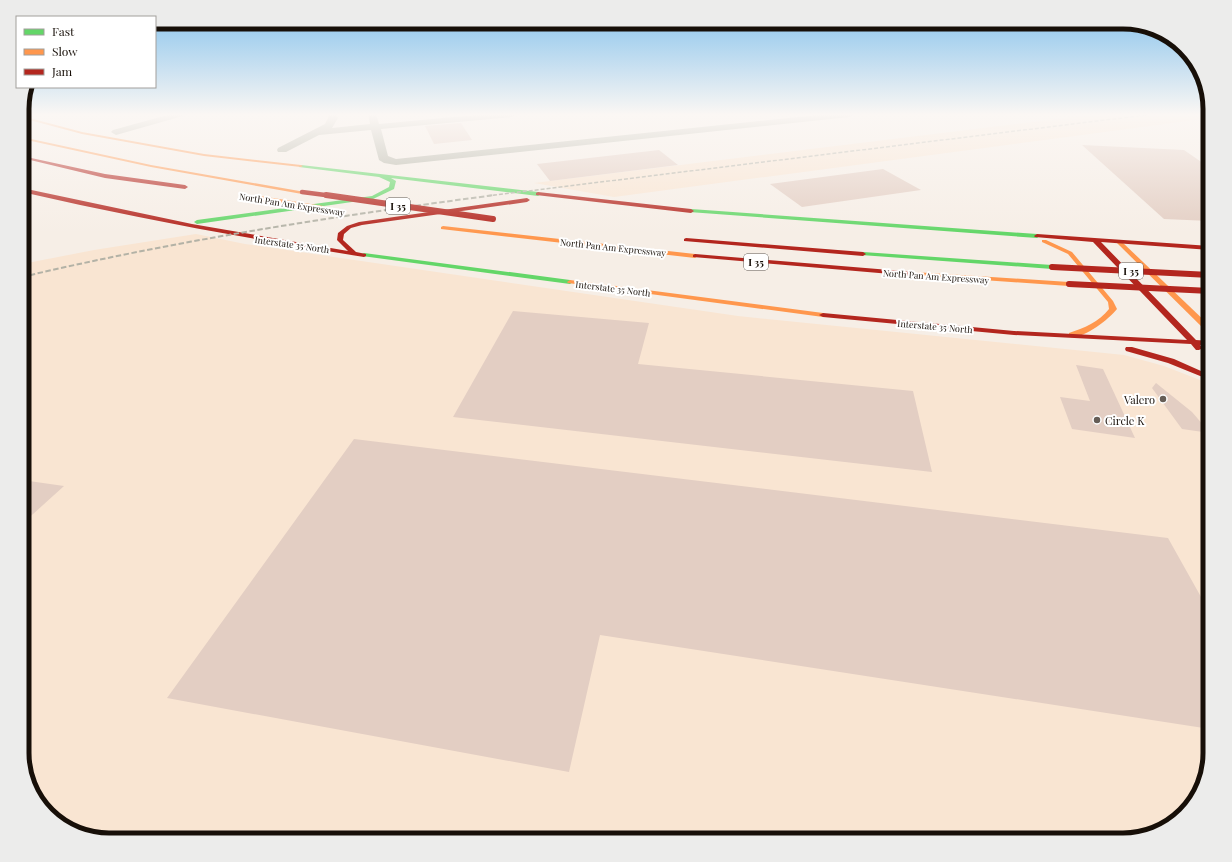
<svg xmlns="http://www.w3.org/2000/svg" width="1232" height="862" viewBox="0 0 1232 862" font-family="'Playfair Display',serif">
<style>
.built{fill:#f9e5d2}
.building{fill:#e3cec3}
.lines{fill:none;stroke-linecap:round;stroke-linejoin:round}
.street{fill:#b2b2a4;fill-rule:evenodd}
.fast{fill:#63d668;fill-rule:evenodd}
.slow{fill:#ff974d;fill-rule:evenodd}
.jam{fill:#b3261e;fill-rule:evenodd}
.rail-far1{stroke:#b3b2a6;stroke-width:1.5;stroke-dasharray:4 2;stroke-linecap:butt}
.rail{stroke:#b3b2a6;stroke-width:2;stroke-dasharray:5.5 2.5;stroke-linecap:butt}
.slow-bridge{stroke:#ff974d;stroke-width:6}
.jam-bridge-far1{stroke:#b3261e;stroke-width:4.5}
.jam-bridge{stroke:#b3261e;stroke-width:6}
.poi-dot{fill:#655d56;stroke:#fff;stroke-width:1.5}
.labels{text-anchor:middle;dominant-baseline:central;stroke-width:4;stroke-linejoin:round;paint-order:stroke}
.far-street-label{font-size:9px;fill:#170f08;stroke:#fff}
.shield{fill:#fff;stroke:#5d5752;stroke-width:1}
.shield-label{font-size:10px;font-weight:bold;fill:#170f08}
.poi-label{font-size:11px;fill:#170f08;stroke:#fff;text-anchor:end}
.rim{fill:none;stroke:#170f08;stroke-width:5}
</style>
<rect width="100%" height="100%" fill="#f6eee6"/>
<!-- built -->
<g class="built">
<polygon points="1097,114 1210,114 1210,118 614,197 534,183"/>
<polygon points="196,234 245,244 738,316 1124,355 1164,366 1200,380 1210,387 1210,753 1192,806 1161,831 1123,840 109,840 56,822 34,796 22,758 22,264 94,250"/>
</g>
<!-- building -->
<g class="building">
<polygon points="461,123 472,140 434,144 425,126"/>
<polygon points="1082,145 1184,150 1210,168 1210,221 1164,219"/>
<polygon points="659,150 678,165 550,181 537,164"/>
<polygon points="883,169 921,190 802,207 770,184"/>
<polygon points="513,311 649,323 638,364 913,391 932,472 453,417"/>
<polygon points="1076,365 1103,369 1135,438 1072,429 1060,397 1090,401"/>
<polygon points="1156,383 1192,412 1210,433 1182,429 1152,388"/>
<polygon points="354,439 1168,538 1210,613 1210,729 600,635 569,772 167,698"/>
<polygon points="22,480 64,486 22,524"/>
</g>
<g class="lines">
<!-- street -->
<g class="street">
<polygon points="171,114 185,114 183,116 116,135 111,132 113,130"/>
<polygon points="328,114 337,114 338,118 332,128 370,124 368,114 376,114 379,124 485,114 517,114 512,117 381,129 388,156 396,159 826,114 855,114 850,117 396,165 384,163 379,160 371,130 319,135 286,152 278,152 277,150 278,148 325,124 328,118"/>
</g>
<!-- fast -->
<g class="fast">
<polygon points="301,165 538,192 541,194 538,196 391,178 396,181 394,189 373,199 197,224 194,222 197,220 372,196 389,187 390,182 379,177 299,167 299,166"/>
<polygon points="691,209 1037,234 1040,236 1037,238 689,212 689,210"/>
<polygon points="863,252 1052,265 1055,267 1052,269 861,255 860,254"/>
<polygon points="364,253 570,280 573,282 570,284 362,256 362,254"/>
</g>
<!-- slow -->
<g class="slow">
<polygon points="22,116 82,132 204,154 301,165 303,166 301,167 204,156 82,134 22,118"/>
<polygon points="22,137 151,165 305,192 302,194 151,167 22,139"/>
<polygon points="443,226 695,254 698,256 695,258 441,229 441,227"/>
<path d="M1042,240h4l26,12 41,49 4,8c-9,11 -33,30 -48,28v-4c15,-5 30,-11 40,-24l-1,-7 -40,-48 -26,-12z"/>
<polygon points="1117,241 1121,241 1210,326 1210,332 1207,332 1117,243"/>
<polygon points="914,272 1069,282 1072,284 1069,286 912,275 911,274"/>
<polygon points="570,280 823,313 827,315 823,317 568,283 567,282"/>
</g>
<!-- jam -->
<g class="jam">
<polygon points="22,156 105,174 185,185 188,187 185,189 105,178 22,158"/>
<path d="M22,188l170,36 156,27 -11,-11 1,-7 9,-7 12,-4 168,-24 3,2 -3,2 -165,23 -11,3 -7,6 -1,6 13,12 10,2v2l-2,1c-115,-18 -229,-39 -342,-65z"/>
<polygon points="538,192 691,209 694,211 691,213 536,195 536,193"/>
<polygon points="1037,234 1210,246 1210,250 1101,242 1196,340 1210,341 1210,345 1200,345 1203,348 1199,350 1196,350 1191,344 1014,335 823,317 819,315 823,313 1014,331 1187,340 1093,242 1035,237 1034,236"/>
<polygon points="686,238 863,252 866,254 863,256 684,241 684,239"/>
<polygon points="695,254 914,272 917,274 914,276 693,257 693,255"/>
<polygon points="1126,347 1132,347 1174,359 1210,375 1210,380 1168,363 1126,351 1125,349"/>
</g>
<!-- rail-far1 -->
<polyline class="rail-far1" points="487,196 1154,114"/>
<!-- rail -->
<path class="rail" d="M22,277c156,-37 314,-61 473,-82"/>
<!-- slow-bridge -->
<polyline class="slow-bridge" points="253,198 323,209"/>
<!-- jam-bridge-far1 -->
<polyline class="jam-bridge-far1" points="302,192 333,196"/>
<!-- jam-bridge -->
<g class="jam-bridge">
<polyline points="326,195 493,219"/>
<polyline points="1052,267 1210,275"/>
<polyline points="1069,284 1210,291"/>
</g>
</g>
<!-- sky -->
<linearGradient id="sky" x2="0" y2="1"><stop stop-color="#81c0ec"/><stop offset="0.49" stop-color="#fbf7f4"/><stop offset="1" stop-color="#fbf7f4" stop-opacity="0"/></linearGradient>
<rect width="1232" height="234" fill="url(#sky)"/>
<!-- markers -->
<g class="poi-dot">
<circle cx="1163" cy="399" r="4"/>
<circle cx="1097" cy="420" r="4"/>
</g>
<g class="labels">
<!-- far-street labels -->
<g class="far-street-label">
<text transform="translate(292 204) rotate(9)">North Pan Am Expressway</text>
<text transform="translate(292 244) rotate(8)">Interstate 35 North</text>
<text transform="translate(613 247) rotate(6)">North Pan Am Expressway</text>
<text transform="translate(936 276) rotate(4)">North Pan Am Expressway</text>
<text transform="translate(613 288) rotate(7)">Interstate 35 North</text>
<text transform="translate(935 326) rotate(5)">Interstate 35 North</text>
</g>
<!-- shield labels -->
<g class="shield">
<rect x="386" y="198" width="24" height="16" rx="3"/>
<rect x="744" y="254" width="24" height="16" rx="3"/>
<rect x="1119" y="263" width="24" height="16" rx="3"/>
</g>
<g class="shield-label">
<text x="398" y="206">I 35</text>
<text x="756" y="262">I 35</text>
<text x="1131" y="271">I 35</text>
</g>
<!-- poi labels -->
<g class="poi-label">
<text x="1155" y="399">Valero</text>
<text x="1105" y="420" text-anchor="start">Circle K</text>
</g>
</g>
<!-- crop -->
<path d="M0 0H1232V862H0ZM109 29H1123A80 80 0 0 1 1203 109V753A80 80 0 0 1 1123 833H109A80 80 0 0 1 29 753V109A80 80 0 0 1 109 29Z" fill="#ececeb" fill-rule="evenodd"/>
<path class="rim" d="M109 29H1123A80 80 0 0 1 1203 109V753A80 80 0 0 1 1123 833H109A80 80 0 0 1 29 753V109A80 80 0 0 1 109 29Z"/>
<!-- legend -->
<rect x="16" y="16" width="140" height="72" fill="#ffffff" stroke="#a29f9c"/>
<rect x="24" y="29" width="20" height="6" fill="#63d668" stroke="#a29f9c"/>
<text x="52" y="36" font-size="12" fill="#170f08">Fast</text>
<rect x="24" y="49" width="20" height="6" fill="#ff974d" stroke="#a29f9c"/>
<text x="52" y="56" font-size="12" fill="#170f08">Slow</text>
<rect x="24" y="69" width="20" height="6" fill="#b3261e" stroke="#a29f9c"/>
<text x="52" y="76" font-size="12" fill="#170f08">Jam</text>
</svg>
